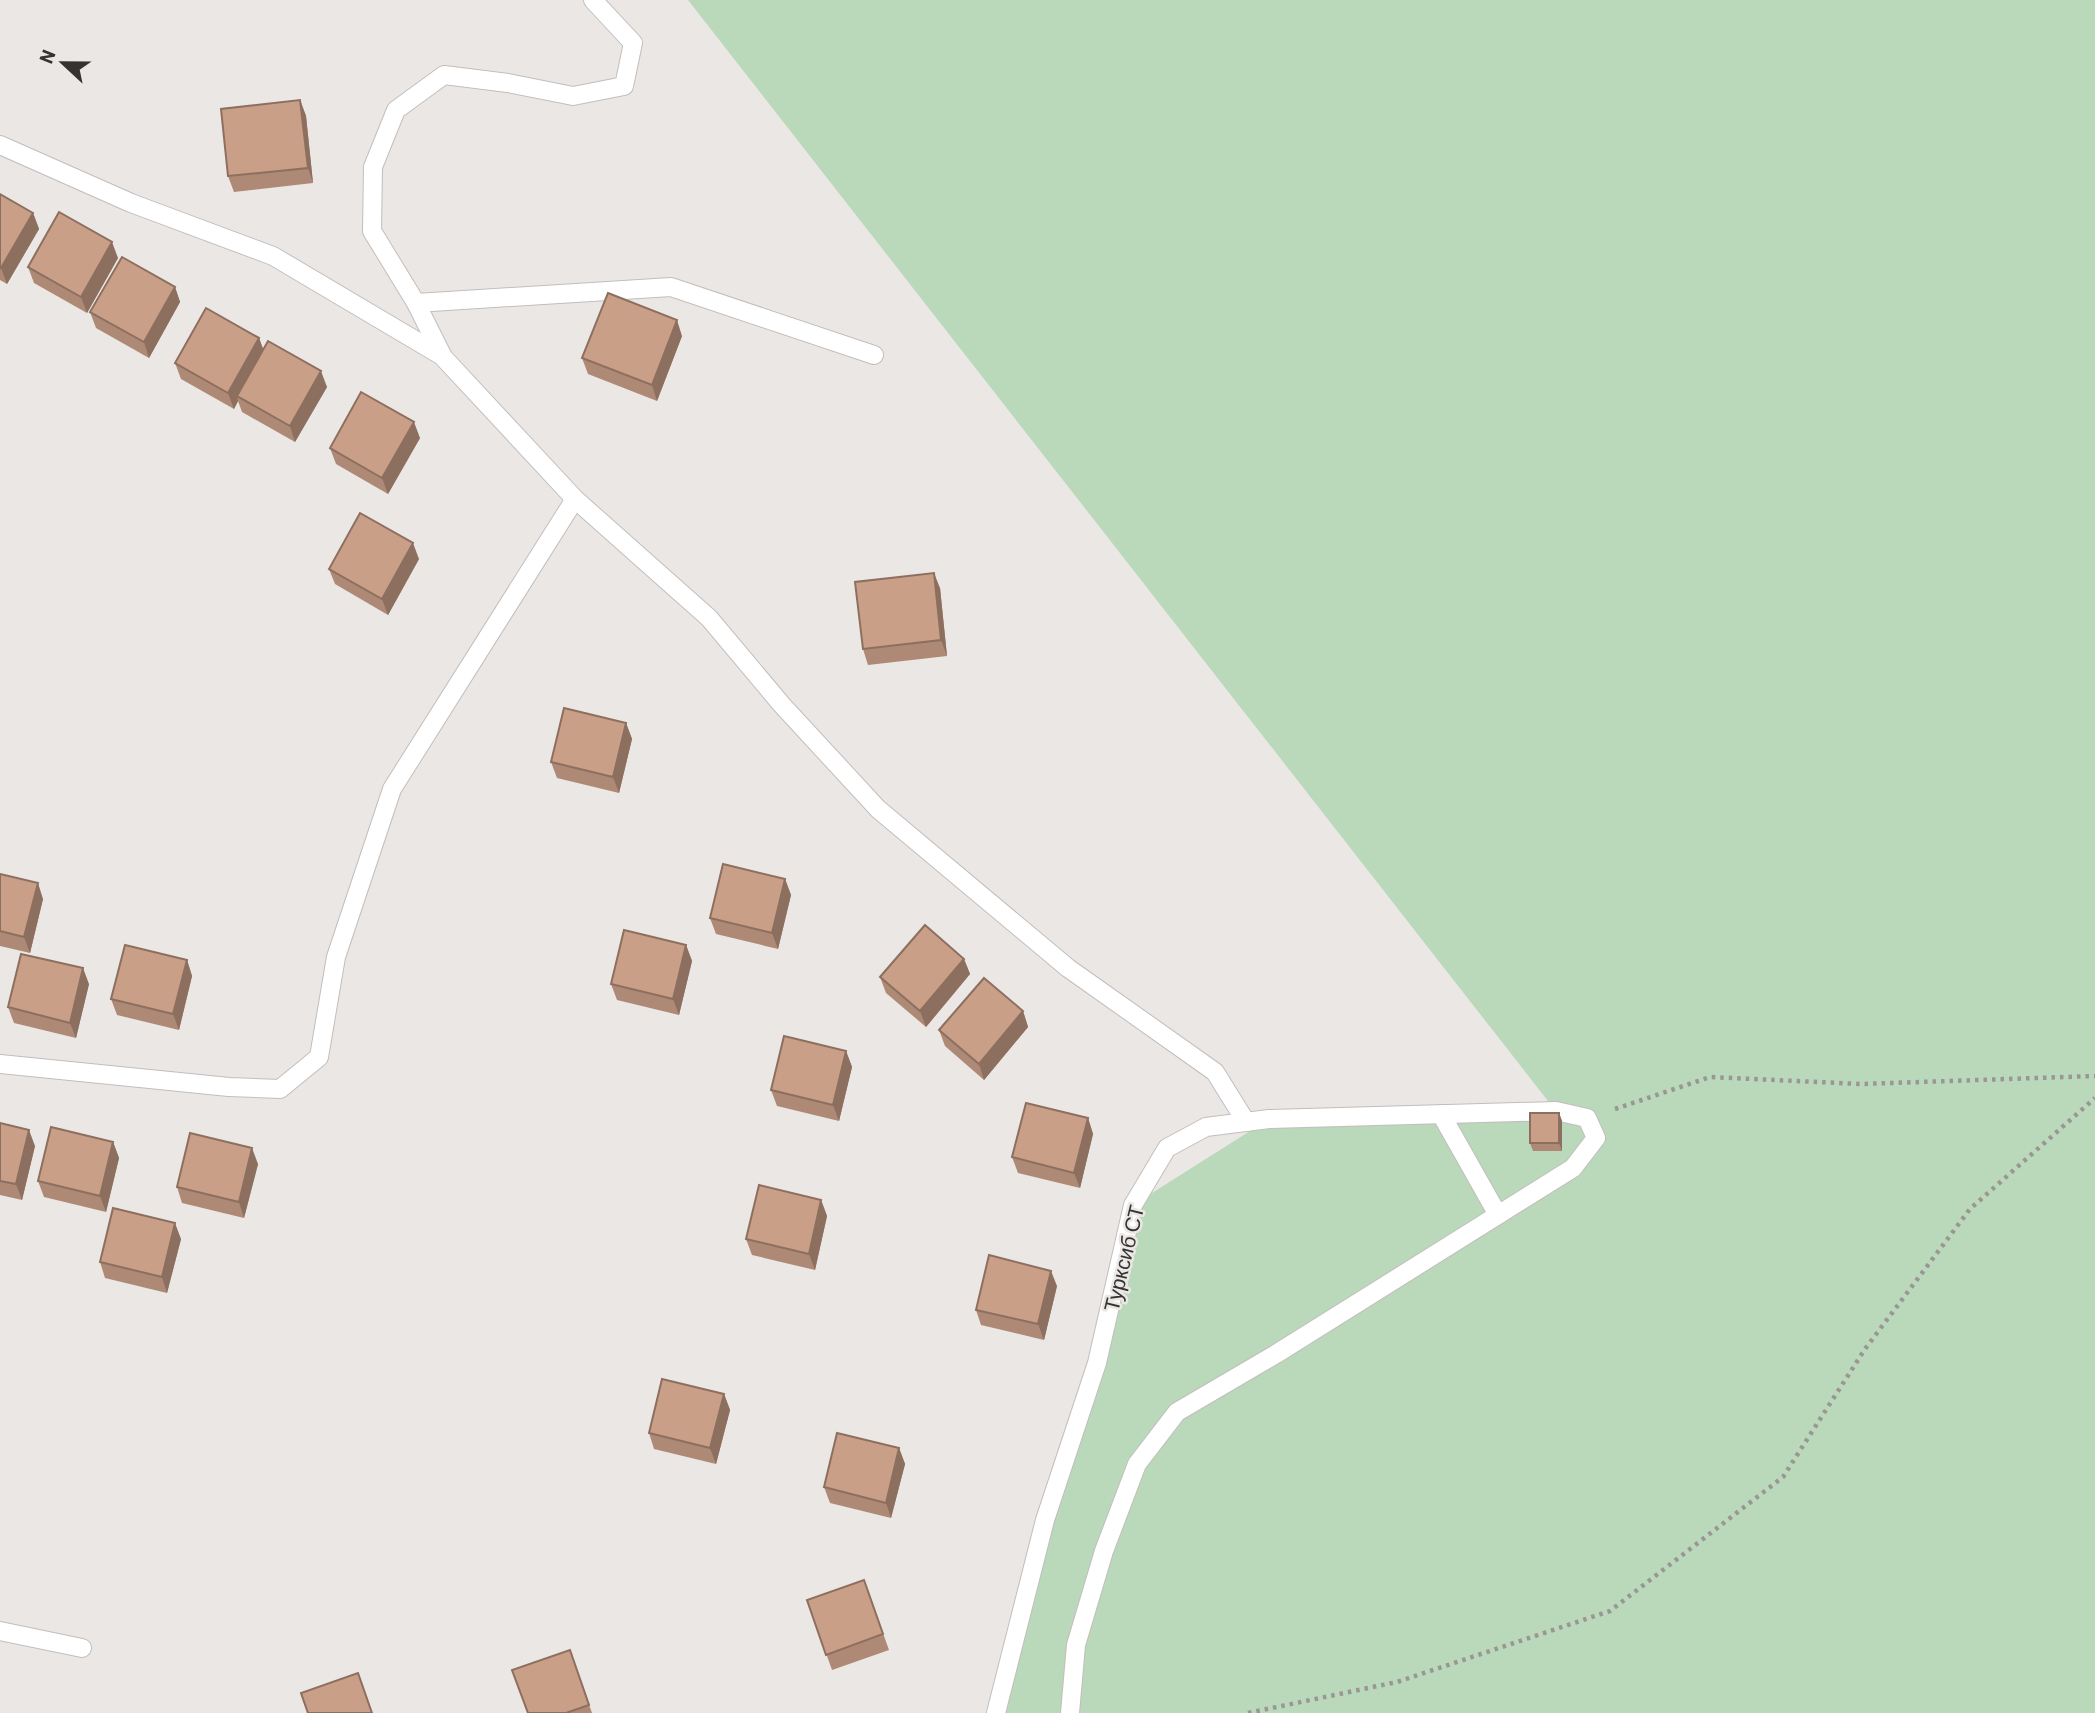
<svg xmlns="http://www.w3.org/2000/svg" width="2095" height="1713" viewBox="0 0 2095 1713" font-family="Barlow,sans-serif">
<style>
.green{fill:#bad8ba}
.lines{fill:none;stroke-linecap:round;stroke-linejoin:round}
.lane-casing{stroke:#c2bebc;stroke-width:20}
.path{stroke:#999694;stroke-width:4.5;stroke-dasharray:3.5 5;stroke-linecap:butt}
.lane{stroke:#fff;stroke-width:18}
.wall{fill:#ae8975}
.shaded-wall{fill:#8d6f5f}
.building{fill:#ca9f88;stroke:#8d6f5f;stroke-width:2}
.labels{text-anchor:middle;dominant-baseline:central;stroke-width:5;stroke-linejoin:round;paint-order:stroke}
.street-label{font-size:21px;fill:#343332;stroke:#ebe7e5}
</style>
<rect width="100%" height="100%" fill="#ebe7e5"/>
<!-- green -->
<polygon class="green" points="688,0 2095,0 2095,1713 988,1713 1133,1205 1269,1119 1555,1110"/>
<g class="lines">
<defs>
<g id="lane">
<polyline points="0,145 131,203 273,256 442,356 575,499 709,618 782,705 878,809 1068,968 1215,1072 1246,1122"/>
<polyline points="416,303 671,287 874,355"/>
<polyline points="442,355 416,303 372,231 373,167 396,110 444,75 508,83 573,96 624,86 633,43 593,0"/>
<polyline points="0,1064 229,1087 280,1089 319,1057 336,957 392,789 575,499"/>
<polyline points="1441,1114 1498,1215"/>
<polyline points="0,1631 82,1648"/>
<polyline points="996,1713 1045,1520 1097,1363 1133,1205 1167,1148 1206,1127 1269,1119 1556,1111 1587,1118 1596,1138 1573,1168 1276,1354 1177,1412 1137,1464 1104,1551 1076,1645 1070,1713"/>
</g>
</defs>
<!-- lane casing -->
<use href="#lane" class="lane-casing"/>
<!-- path -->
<g class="path">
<polyline points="1615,1109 1710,1077 1861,1084 2095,1076"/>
<polyline points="1248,1713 1397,1682 1610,1611 1783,1477 1865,1349 1970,1209 2095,1098"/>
</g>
<!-- lane -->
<use href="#lane" class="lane"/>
</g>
<!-- wall -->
<g class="wall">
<polygon points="300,100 306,116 313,183 234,192 228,176"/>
<polygon points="0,194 33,213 39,229 7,284 0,280"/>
<polygon points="118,258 87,313 34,283 28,267"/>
<polygon points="175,287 180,302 149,358 96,328 90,312"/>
<polygon points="682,336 657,401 588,374 582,358"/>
<polygon points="259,338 263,349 327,387 295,442 242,412 238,401 234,409 181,379 175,363"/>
<polygon points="420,438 388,494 336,464 330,448"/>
<polygon points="419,559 388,615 335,584 329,569"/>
<polygon points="940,588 947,656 868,665 863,649"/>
<polygon points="626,723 632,739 619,793 557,778 551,762"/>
<polygon points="0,874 43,899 30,953 0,946"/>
<polygon points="785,879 791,895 778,949 716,934 710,918"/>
<polygon points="686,945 692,961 679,1015 617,1000 611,984"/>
<polygon points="964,959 970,974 926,1027 886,993 880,977"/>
<polygon points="187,960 192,976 179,1030 117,1015 111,999"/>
<polygon points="89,984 76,1038 14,1023 8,1007"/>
<polygon points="1023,1011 1028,1027 984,1080 945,1046 939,1030"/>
<polygon points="846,1051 852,1067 839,1121 777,1106 771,1090"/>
<polygon points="1559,1113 1562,1121 1562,1151 1533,1151 1530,1143"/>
<polygon points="1088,1118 1093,1134 1080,1188 1018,1173 1012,1157"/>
<polygon points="0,1123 35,1146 22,1200 0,1195"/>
<polygon points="113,1142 119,1158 106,1212 44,1197 38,1181"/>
<polygon points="258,1164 244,1218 182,1203 177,1187"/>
<polygon points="821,1200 827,1216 815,1270 752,1255 746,1239"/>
<polygon points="181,1239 167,1293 105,1278 100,1262"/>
<polygon points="1057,1286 1044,1340 981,1325 976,1310"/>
<polygon points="724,1394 730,1410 716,1464 654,1449 649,1433"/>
<polygon points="899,1448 905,1464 891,1518 830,1503 824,1487"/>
<polygon points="864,1580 889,1650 832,1670 807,1600"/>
<polygon points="570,1650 592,1713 528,1713"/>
</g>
<!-- shaded-wall -->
<g class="shaded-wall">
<polygon points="300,100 306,116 313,183 308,168"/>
<polygon points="33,213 39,229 7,284 1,268"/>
<polygon points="112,242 118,258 87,313 81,297"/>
<polygon points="175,287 180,302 149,358 144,342"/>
<polygon points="677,320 682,336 657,401 652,385"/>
<polygon points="259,338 265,354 237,396 238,401 234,409 228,393"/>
<polygon points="321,371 327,387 295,442 290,426"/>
<polygon points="414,422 420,438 388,494 382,478"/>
<polygon points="413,543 419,559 388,615 382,599"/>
<polygon points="934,573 940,588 947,656 941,640"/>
<polygon points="626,723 632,739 619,793 613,777"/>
<polygon points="785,879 791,895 778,949 772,933"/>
<polygon points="38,883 43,899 30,953 24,937"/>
<polygon points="686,945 692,961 679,1015 673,999"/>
<polygon points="964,959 970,974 926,1027 920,1011"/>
<polygon points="187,960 192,976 179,1030 173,1014"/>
<polygon points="83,968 89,984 76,1038 70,1023"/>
<polygon points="1023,1011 1028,1027 984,1080 979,1064"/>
<polygon points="846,1051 852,1067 839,1121 833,1105"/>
<polygon points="1559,1113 1562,1121 1562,1151 1559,1143"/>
<polygon points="1088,1118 1093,1134 1080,1188 1074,1173"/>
<polygon points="29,1130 35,1146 22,1200 16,1184"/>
<polygon points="113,1142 119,1158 106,1212 100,1196"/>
<polygon points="252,1148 258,1164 244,1218 239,1202"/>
<polygon points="821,1200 827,1216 815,1270 809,1254"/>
<polygon points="175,1223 181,1239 167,1293 162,1277"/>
<polygon points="1051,1271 1057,1286 1044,1340 1038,1324"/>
<polygon points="724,1394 730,1410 716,1464 710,1448"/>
<polygon points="899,1448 905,1464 891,1518 886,1503"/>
</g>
<!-- building -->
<g class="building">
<polygon points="300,100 308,168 228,176 221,109"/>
<polygon points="0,194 33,213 1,268 0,267"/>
<polygon points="59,212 112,242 81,297 28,267"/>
<polygon points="122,257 175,287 144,342 90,312"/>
<polygon points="608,293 677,320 652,385 582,358"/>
<polygon points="206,308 259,338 228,393 175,363"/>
<polygon points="268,341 321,371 290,426 237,396"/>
<polygon points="361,392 414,422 382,478 330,448"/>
<polygon points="360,513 413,543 382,599 329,569"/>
<polygon points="934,573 941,640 863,649 855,582"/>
<polygon points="564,708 626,723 613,777 551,762"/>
<polygon points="723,864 785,879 772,933 710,918"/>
<polygon points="0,874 38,883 24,937 0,931"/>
<polygon points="925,925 964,959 920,1011 880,977"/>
<polygon points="624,930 686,945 673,999 611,984"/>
<polygon points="125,945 187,960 173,1014 111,999"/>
<polygon points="21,954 83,968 70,1023 8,1007"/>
<polygon points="984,978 1023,1011 979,1064 939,1030"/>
<polygon points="784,1036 846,1051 833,1105 771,1090"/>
<polygon points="1026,1103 1088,1118 1074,1173 1012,1157"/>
<rect x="1530" y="1113" width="29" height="30"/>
<polygon points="0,1123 29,1130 16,1184 0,1181"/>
<polygon points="51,1127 113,1142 100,1196 38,1181"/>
<polygon points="190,1133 252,1148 239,1202 177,1187"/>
<polygon points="759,1185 821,1200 809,1254 746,1239"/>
<polygon points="113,1208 175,1223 162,1277 100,1262"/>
<polygon points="989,1255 1051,1271 1038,1324 976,1310"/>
<polygon points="662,1379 724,1394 710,1448 649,1433"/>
<polygon points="837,1433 899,1448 886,1503 824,1487"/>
<polygon points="864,1580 883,1634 826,1655 807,1600"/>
<polygon points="570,1650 589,1705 566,1713 528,1713 512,1670"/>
<polygon points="358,1673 372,1713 308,1713 301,1693"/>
</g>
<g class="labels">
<!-- street labels -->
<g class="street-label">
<text transform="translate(1123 1258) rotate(-76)">Турксиб СТ</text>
</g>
</g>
<!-- north arrow -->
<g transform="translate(63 63) rotate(292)" stroke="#ebe7e5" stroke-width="5" paint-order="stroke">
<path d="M0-5L12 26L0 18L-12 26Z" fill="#343332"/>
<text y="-10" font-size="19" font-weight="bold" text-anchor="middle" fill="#343332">N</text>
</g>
</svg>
